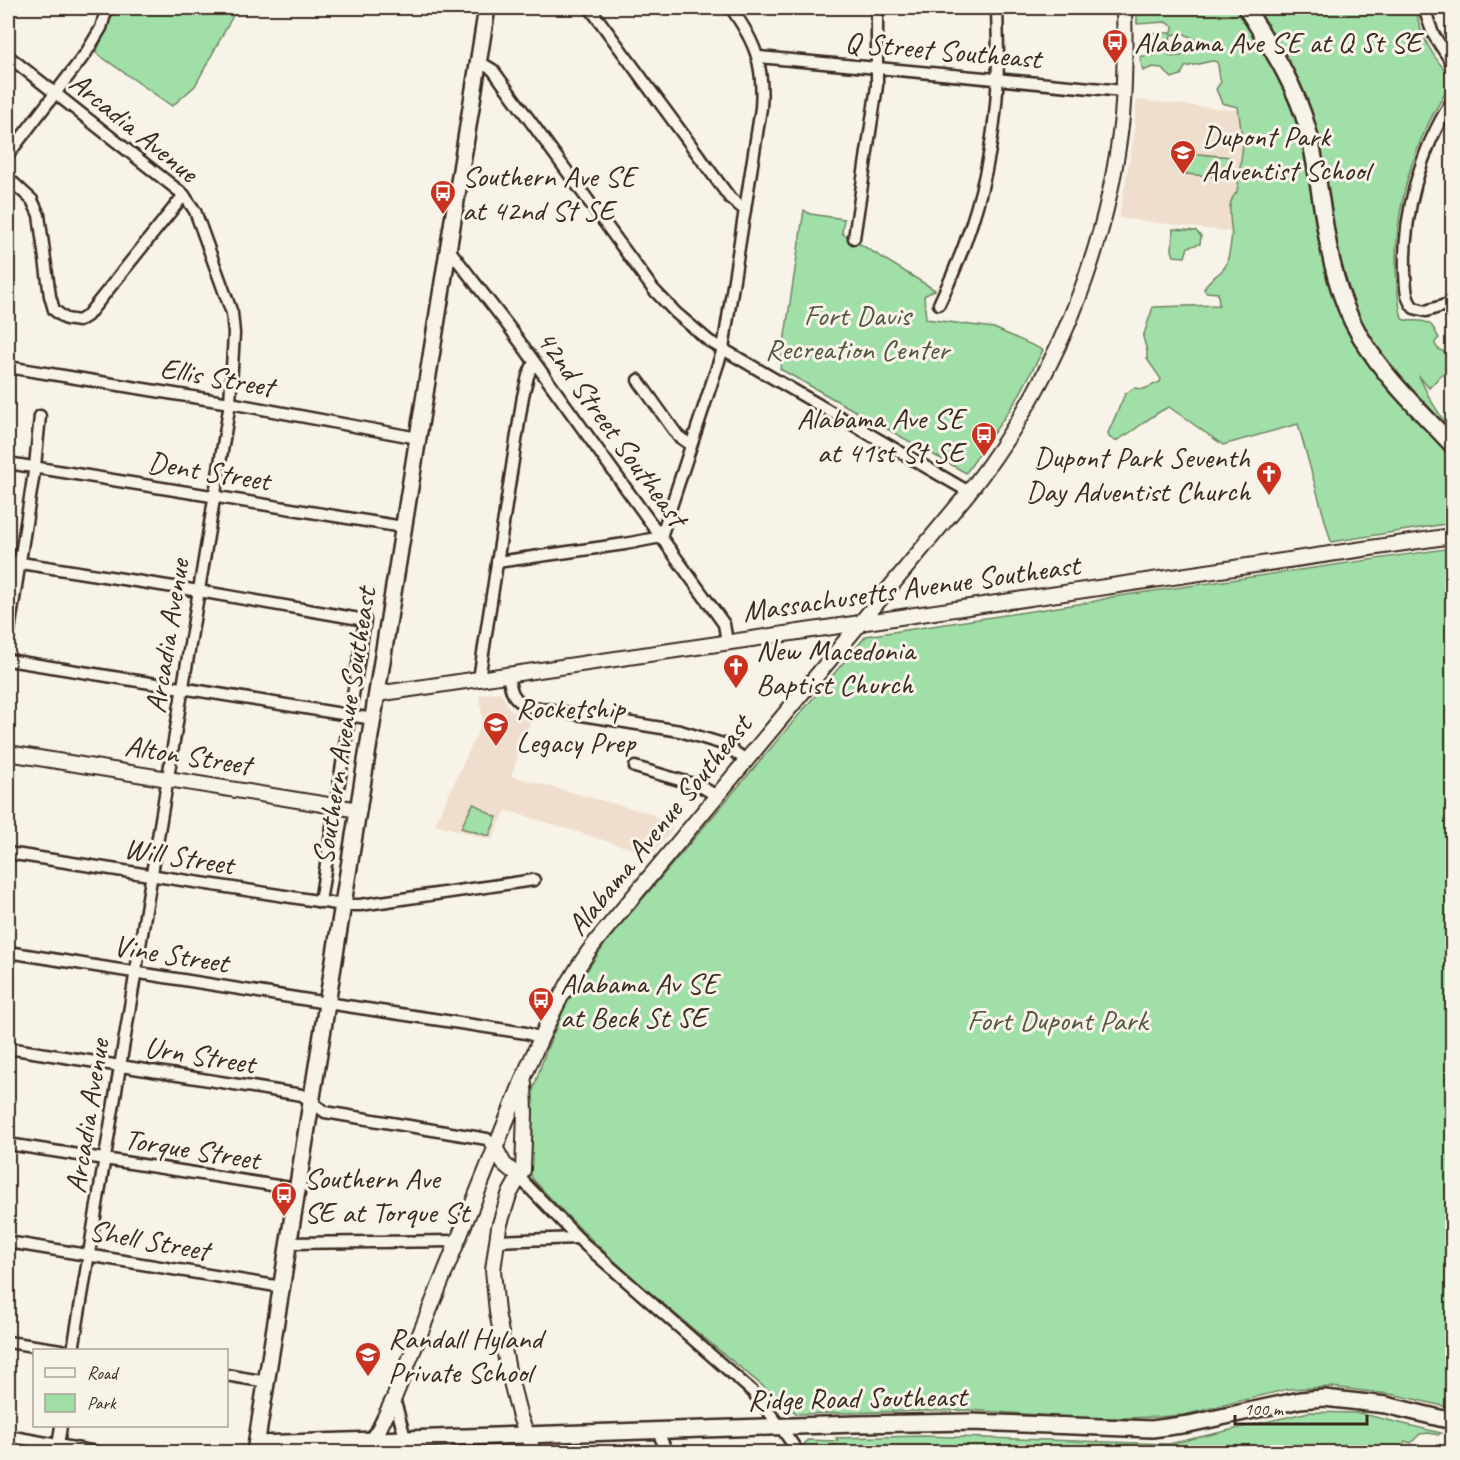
<svg xmlns="http://www.w3.org/2000/svg" width="1460" height="1460" viewBox="0 0 1460 1460" font-family="Caveat,sans-serif">
<style>
.built{fill:#efddcd}
.green{fill:#a0dfa7;stroke:#6e8462;stroke-width:1.5}
.lines{fill:none;stroke-linecap:round;stroke-linejoin:round}
.minor-casing{stroke:#3b2a1e;stroke-width:15}
.tertiary-casing{stroke:#3b2a1e;stroke-width:18}
.secondary-casing{stroke:#3b2a1e;stroke-width:20}
.minor{stroke:#f7f3e8;stroke-width:10}
.tertiary{stroke:#f7f3e8;stroke-width:14}
.secondary{stroke:#f7f3e8;stroke-width:15}
.labels{text-anchor:middle;dominant-baseline:central;stroke-width:6;stroke-linejoin:round;paint-order:stroke}
.poi-label{font-size:30px;fill:#3b2a1e;stroke:#f7f3e8;text-anchor:start}
.street-label{font-size:30px;fill:#3b2a1e;stroke:#f7f3e8}
.park-label{font-size:30px;fill:#545740;stroke:#f7f3e8}
</style>
<rect width="100%" height="100%" fill="#f7f3e8"/>
<filter id="ink" filterUnits="userSpaceOnUse"><feTurbulence type="fractalNoise" baseFrequency=".0167" numOctaves="2"/><feDisplacementMap in="SourceGraphic" scale="12" xChannelSelector="R" yChannelSelector="G"/><feConvolveMatrix kernelMatrix="1 2 1 2 8 2 1 2 1" color-interpolation-filters="sRGB"/></filter>
<g filter="url(#ink)">
<!-- built -->
<g class="built">
<polygon points="1137,100 1244,111 1242,157 1231,232 1119,218 1133,141"/>
<polygon points="500,692 510,710 531,719 511,776 652,814 673,829 652,855 506,810 492,840 435,824 483,721 479,695"/>
</g>
<!-- green -->
<g class="green">
<polygon points="115,8 237,8 195,86 172,106 96,53"/>
<path d="M1137,8h279c3,26 17,51 36,69v6c-46,67 -67,156 -50,236 10,4 21,-1 29,6 4,4 5,9 8,13l-4,4c0,7 7,9 12,11l5,12v9h-10l-13,14 -10,-12 11,23 22,35v89l-121,19 -33,-118 -75,21 -54,-38c-20,8 -34,26 -54,34l-6,-4 -1,-4 17,-39 9,-6 10,1 16,-7 1,-3 -14,-20v-8l-4,-14 10,-30 66,-2 -1,-12 -12,-1 -2,-3c3,-11 18,-14 22,-24 3,-9 7,-28 5,-38 -1,-12 -4,-26 6,-35l6,-48 -5,-37 -16,-4 -6,-14 5,-7c-3,-7 -1,-13 -4,-20l-5,-1 -27,6 -4,8 -9,3 -11,-10 -8,-1 -10,4 -3,-13 1,-2h12l11,-6 7,7 15,-2 13,-9 -3,-6 -13,-7 -12,2 -2,11 -5,1 -13,-9 -1,-5h21l2,-3v-4l-8,-4 -28,2z"/>
<polygon points="1188,153 1231,157 1229,178 1186,174"/>
<polygon points="804,210 810,214 844,219 842,233 935,290 924,296 926,319 994,328 1043,350 1017,399 966,473 780,369"/>
<polygon points="1173,229 1196,231 1201,236 1200,244 1188,247 1185,257 1174,256 1172,250"/>
<path d="M1452,548v860l-56,-13 -64,-8 -44,2 -104,26 -27,2 -63,2 -126,-9 -171,4c-91,-75 -186,-147 -265,-236l-3,-10 2,-23 -1,-46 16,-48 24,-56 37,-54 259,-305 225,-34 21,-5z"/>
<path d="M473,804c10,3 14,10 24,13l-8,19 -28,-8z"/>
<polygon points="1309,1412 1359,1413 1441,1433 1438,1435 1429,1433 1420,1434 1411,1443 1405,1441 1399,1452 845,1452 835,1445 812,1452 804,1445 807,1440 838,1441 836,1438 924,1436 1169,1444"/>
</g>
<g class="lines">
<defs>
<g id="minor">
<polyline points="590,8 730,198 745,210"/>
<polyline points="1424,8 1433,34 1452,63"/>
<polyline points="8,56 184,195 195,211 232,313 234,333 230,403 73,1350"/>
<polyline points="759,57 1123,91"/>
<polyline points="478,61 493,70 653,289 676,313 709,341 969,492"/>
<path d="M1452,101c-32,49 -49,113 -47,172 1,13 0,26 9,35l12,3 26,-8"/>
<polyline points="8,155 86,53 101,28 107,8"/>
<polyline points="8,178 32,200 39,215 50,296 54,310 66,319 79,321 87,316 184,195"/>
<polyline points="854,238 877,86 877,8"/>
<polyline points="448,248 512,331 724,624 727,642"/>
<path d="M939,304c29,-59 49,-124 56,-190 4,-35 3,-71 2,-106"/>
<polyline points="8,367 230,403 418,438"/>
<polyline points="638,380 678,436 691,445"/>
<polyline points="8,463 403,527"/>
<polyline points="8,561 199,591 365,620 320,902"/>
<path d="M497,562l128,-18 36,-7 62,-188 38,-241c3,-43 -5,-65 -30,-100"/>
<polyline points="8,637 35,466 40,416"/>
<polyline points="8,660 373,719"/>
<path d="M508,675c3,16 4,24 19,31l153,25 43,13 23,16"/>
<polyline points="479,679 523,396 528,376 534,362"/>
<polyline points="635,767 700,786 717,796"/>
<polyline points="8,853 343,905 360,905 534,880"/>
<polyline points="8,952 327,1003 526,1033 541,1038"/>
<polyline points="8,1048 302,1095 325,1112 487,1139 496,1149"/>
<polyline points="8,1144 297,1189"/>
<polyline points="518,1176 582,1242 752,1391 780,1426 798,1452"/>
<polyline points="496,1241 578,1238"/>
<polyline points="8,1242 282,1287"/>
<polyline points="289,1243 457,1241"/>
<polyline points="8,1342 61,1350"/>
<polyline points="226,1375 267,1382"/>
<polyline points="394,1398 409,1452"/>
<polyline points="657,1430 667,1452"/>
<polyline points="8,1436 96,1452"/>
<polyline points="58,1446 61,1426"/>
</g>
<g id="tertiary">
<polyline points="377,694 1452,536"/>
<polyline points="8,753 359,810"/>
<polyline points="524,1083 525,1113 523,1170 509,1195 499,1227 493,1270 497,1312 508,1370 520,1417 534,1452"/>
<polyline points="496,1149 504,1164 518,1176"/>
<path d="M364,1452l15,-23 15,-31 134,-331c20,-45 39,-89 70,-128l371,-447c85,-110 138,-237 153,-375 3,-36 3,-73 2,-109"/>
</g>
<g id="secondary">
<path d="M1246,8c24,38 50,77 62,122 16,63 15,131 44,191 24,49 64,85 100,124"/>
<polyline points="257,1444 856,1424 971,1422 1152,1429 1189,1424 1300,1400 1324,1398 1386,1405 1452,1421"/>
<polyline points="255,1452 487,8"/>
</g>
</defs>
<!-- minor casing -->
<use href="#minor" class="minor-casing"/>
<!-- tertiary casing -->
<use href="#tertiary" class="tertiary-casing"/>
<!-- secondary casing -->
<use href="#secondary" class="secondary-casing"/>
<!-- minor -->
<use href="#minor" class="minor"/>
<!-- tertiary -->
<use href="#tertiary" class="tertiary"/>
<!-- secondary -->
<use href="#secondary" class="secondary"/>
</g>
</g>
<!-- icons -->
<defs>
<symbol id="bus-pin" viewBox="-11 -11 22 30"><path d="M0 17L-7.5 6A9.5 9.5 0 1 1 7.5 6Z" fill="#c8321e" stroke="#f7f3e8"/><path d="M-5-6H5V4H4V6H2V4H-2V6H-4V4H-5ZM-3.5-4V0h7V-4ZM-3.5 1.2v1.5H-2V1.2ZM2 1.2v1.5H3.5V1.2Z" fill="#fff"/></symbol>
<symbol id="school-pin" viewBox="-11 -11 22 30"><path d="M0 17L-7.5 6A9.5 9.5 0 1 1 7.5 6Z" fill="#c8321e" stroke="#f7f3e8"/><path d="M0-5L7-2L0 1L-7-2ZM-4 1L0 2.5L4 1V4Q0 6-4 4Z" fill="#fff"/></symbol>
<symbol id="church-pin" viewBox="-11 -11 22 30"><path d="M0 17L-7.5 6A9.5 9.5 0 1 1 7.5 6Z" fill="#c8321e" stroke="#f7f3e8"/><path d="M-1.2-6h2.4v3.5h3.3v2.4h-3.3V6h-2.4V-.1h-3.3v-2.4h3.3Z" fill="#fff"/></symbol>
</defs>
<g fill-rule="evenodd">
<use href="#bus-pin" x="1100" y="27" width="30" height="40"/>
<use href="#school-pin" x="1168" y="138" width="30" height="40"/>
<use href="#bus-pin" x="428" y="178" width="30" height="40"/>
<use href="#bus-pin" x="969" y="420" width="30" height="40"/>
<use href="#church-pin" x="1254" y="459" width="30" height="40"/>
<use href="#church-pin" x="721" y="652" width="30" height="40"/>
<use href="#school-pin" x="481" y="710" width="30" height="40"/>
<use href="#bus-pin" x="526" y="985" width="30" height="40"/>
<use href="#bus-pin" x="269" y="1180" width="30" height="40"/>
<use href="#school-pin" x="353" y="1340" width="30" height="40"/>
</g>
<g class="labels">
<!-- poi labels -->
<g class="poi-label">
<text x="1134" y="42">Alabama Ave SE at Q St SE</text>
<text x="1202" y="136">Dupont Park<tspan x="1202" dy="34">Adventist School</tspan></text>
<text x="462" y="176">Southern Ave SE<tspan x="462" dy="34">at 42nd St SE</tspan></text>
<text x="964" y="418" text-anchor="end">Alabama Ave SE<tspan x="964" dy="34">at 41st St SE</tspan></text>
<text x="1250" y="457" text-anchor="end">Dupont Park Seventh<tspan x="1250" dy="34">Day Adventist Church</tspan></text>
<text x="756" y="650">New Macedonia<tspan x="756" dy="34">Baptist Church</tspan></text>
<text x="516" y="708">Rocketship<tspan x="516" dy="34">Legacy Prep</tspan></text>
<text x="560" y="983">Alabama Av SE<tspan x="560" dy="34">at Beck St SE</tspan></text>
<text x="304" y="1178">Southern Ave<tspan x="304" dy="34">SE at Torque St</tspan></text>
<text x="388" y="1338">Randall Hyland<tspan x="388" dy="34">Private School</tspan></text>
</g>
<!-- street labels -->
<g class="street-label">
<text transform="translate(943 50) rotate(5)">Q Street Southeast</text>
<text transform="translate(134 127) rotate(39)">Arcadia Avenue</text>
<text transform="translate(217 377) rotate(10)">Ellis Street</text>
<text transform="translate(612 428) rotate(54)">42nd Street Southeast</text>
<text transform="translate(209 471) rotate(9)">Dent Street</text>
<text transform="translate(911 588) rotate(-8)">Massachusetts Avenue Southeast</text>
<text transform="translate(167 636) rotate(-81)">Arcadia Avenue</text>
<text transform="translate(344 726) rotate(-81)">Southern Avenue Southeast</text>
<text transform="translate(188 755) rotate(9)">Alton Street</text>
<text transform="translate(659 825) rotate(-51)">Alabama Avenue Southeast</text>
<text transform="translate(179 856) rotate(9)">Will Street</text>
<text transform="translate(171 954) rotate(9)">Vine Street</text>
<text transform="translate(200 1055) rotate(9)">Urn Street</text>
<text transform="translate(87 1116) rotate(-81)">Arcadia Avenue</text>
<text transform="translate(192 1149) rotate(9)">Torque Street</text>
<text transform="translate(149 1240) rotate(10)">Shell Street</text>
<text transform="translate(857 1398) rotate(-1)">Ridge Road Southeast</text>
</g>
<!-- park labels -->
<g class="park-label">
<text x="857" y="315">Fort Davis<tspan x="857" dy="34">Recreation Center</tspan></text>
<text x="1057" y="1020">Fort Dupont Park</text>
</g>
</g>
<!-- margin -->
<rect width="1460" height="1460" fill="none" stroke="#f7f3e8" stroke-width="30"/>
<rect x="15" y="15" width="1430" height="1430" fill="none" stroke="#3b2a1e" stroke-width="2" filter="url(#ink)"/>
<!-- legend -->
<rect x="33" y="1349" width="195" height="78" fill="#f7f3e8" stroke="#aca397" stroke-width="1.5"/>
<rect x="45" y="1368" width="30" height="9" fill="#f7f3e8" stroke="#aca397" stroke-width="1.5"/>
<text x="87" y="1379" font-size="18" fill="#3b2a1e">Road</text>
<rect x="45" y="1394" width="30" height="18" fill="#a0dfa7" stroke="#aca397" stroke-width="1.5"/>
<text x="87" y="1409" font-size="18" fill="#3b2a1e">Park</text>
<!-- scale -->
<path d="M1235 1415v9h132v-9" fill="none" stroke="#3b2a1e" stroke-width="3"/>
<text x="1244" y="1415" font-size="18" fill="#3b2a1e" stroke="#f7f3e8" stroke-width="4.5" paint-order="stroke">100 m</text>
</svg>
